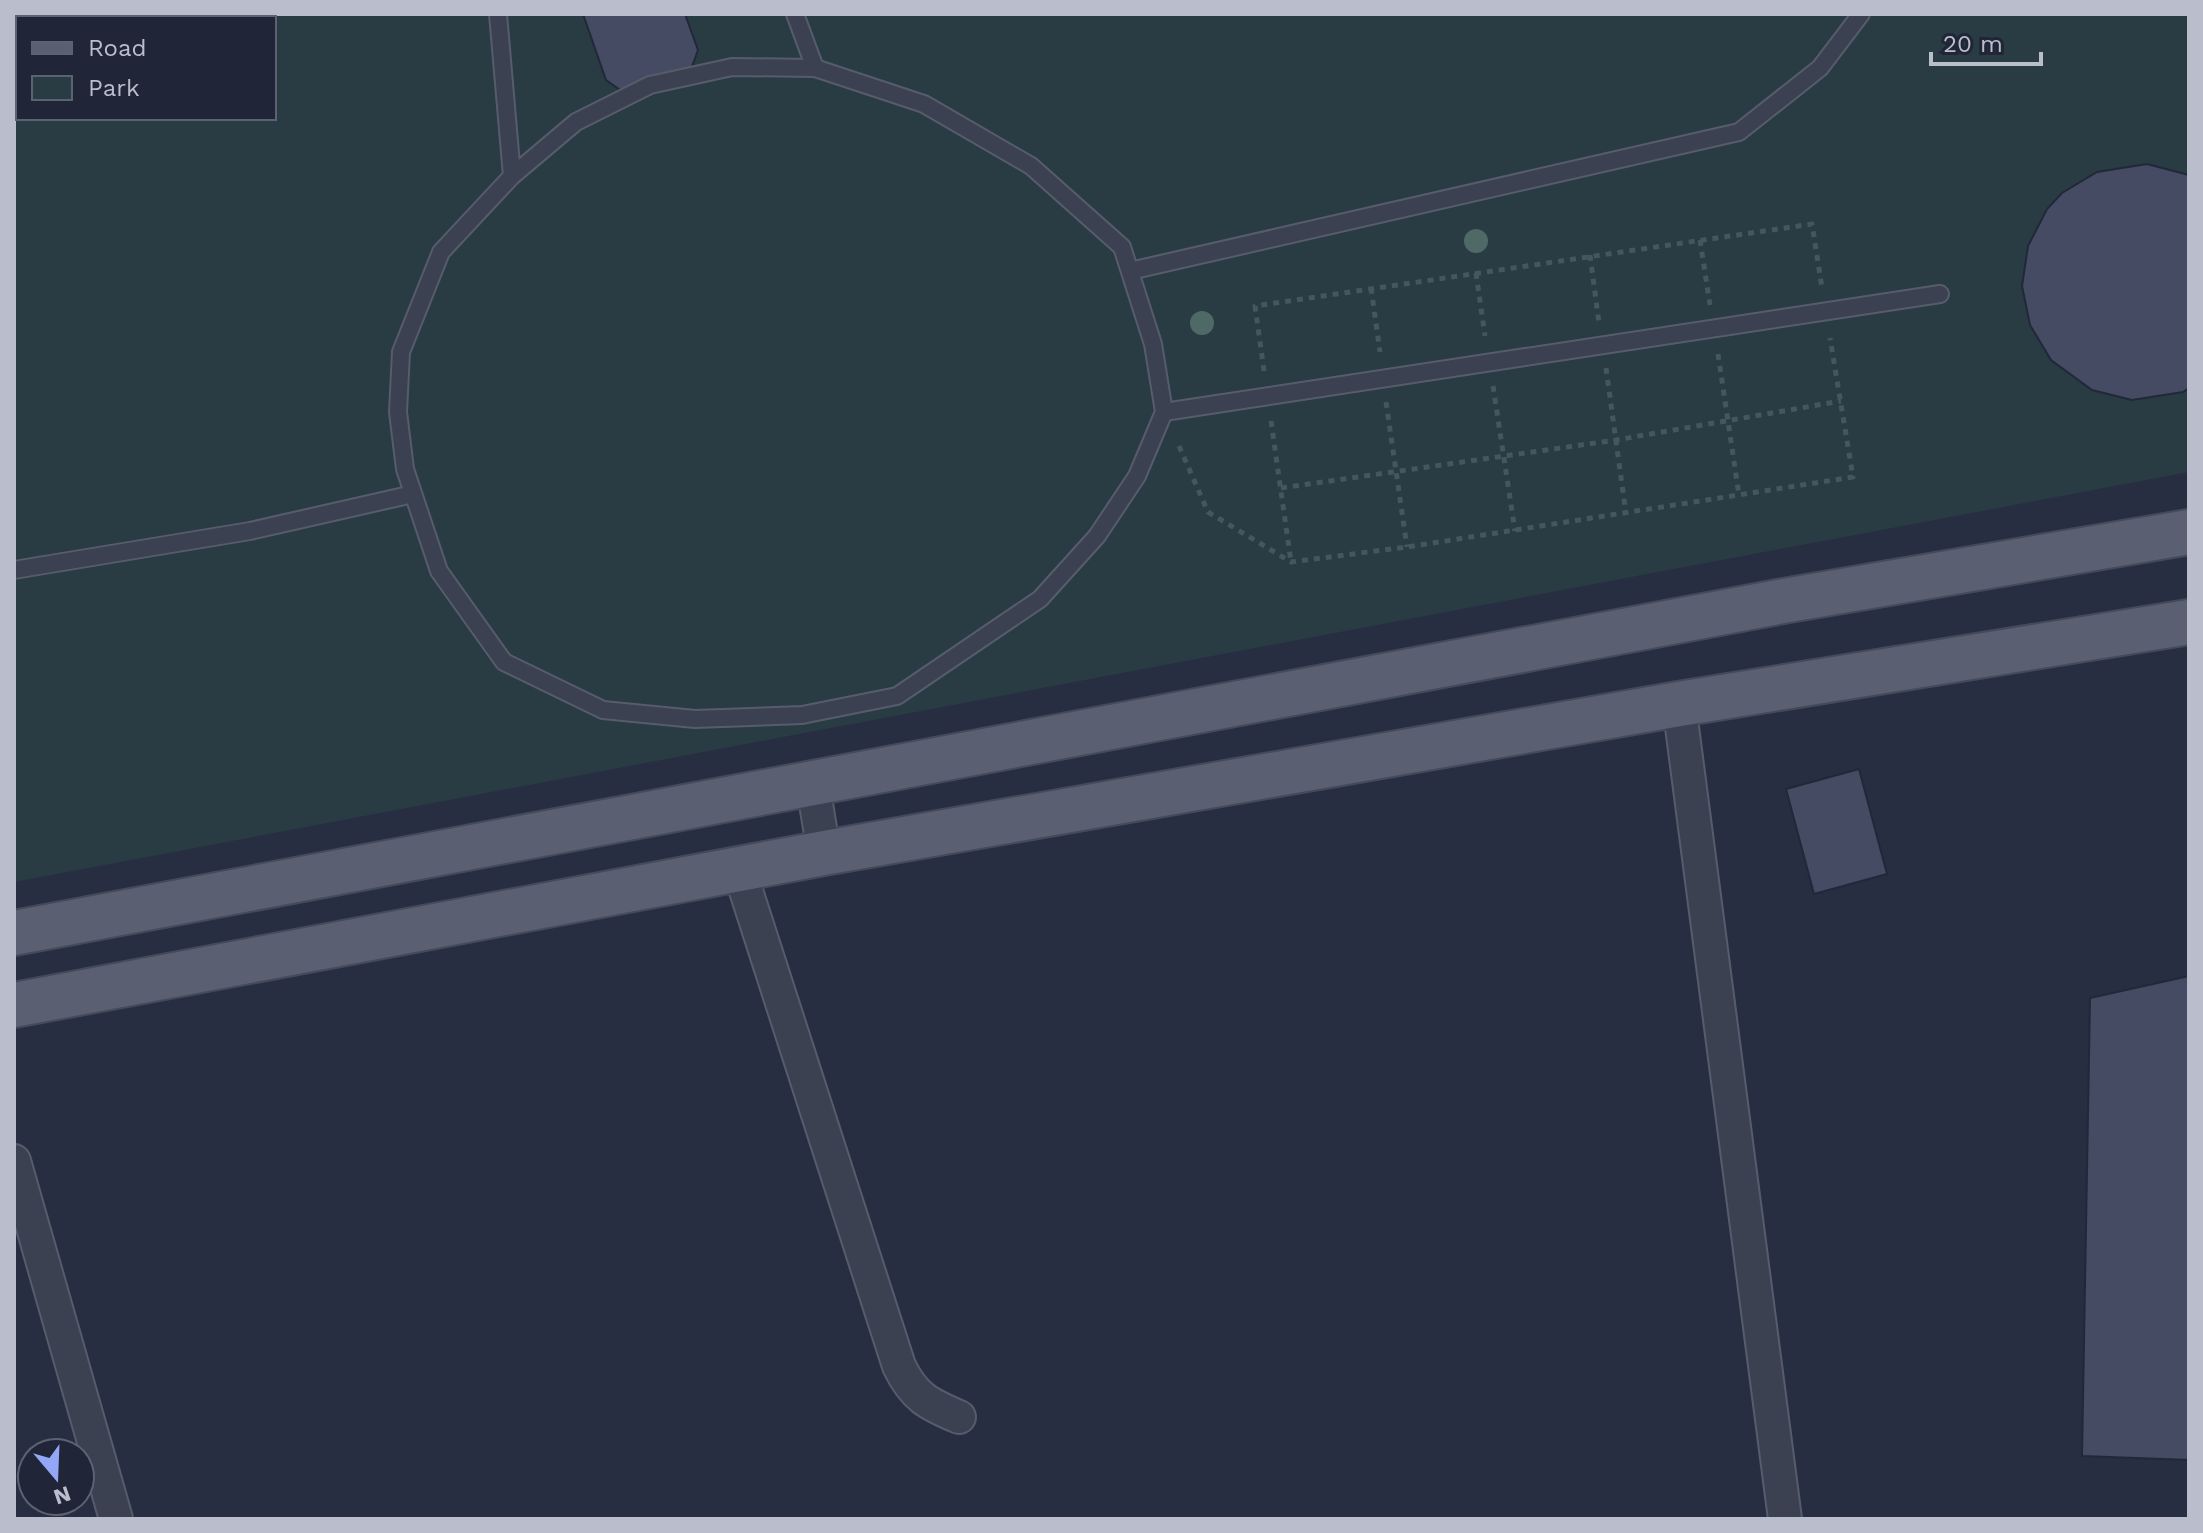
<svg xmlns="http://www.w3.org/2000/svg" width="2203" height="1533" viewBox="0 0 2203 1533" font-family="'Work Sans',sans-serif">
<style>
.green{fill:#293b43;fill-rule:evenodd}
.building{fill:#444b62;stroke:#222839;stroke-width:2}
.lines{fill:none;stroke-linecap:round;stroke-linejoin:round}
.service-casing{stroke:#575c6c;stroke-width:20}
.minor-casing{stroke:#575c6c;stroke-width:36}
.primary-casing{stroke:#454a5b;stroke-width:48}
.path{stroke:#45575d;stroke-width:5;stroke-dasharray:6 6;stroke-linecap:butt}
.service{stroke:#3c4152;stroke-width:16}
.minor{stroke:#3c4152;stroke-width:32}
.primary{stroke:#5a5f72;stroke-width:44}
.tree{fill:#4f6a66}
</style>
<rect width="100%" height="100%" fill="#272e42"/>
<!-- green -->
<path class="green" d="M14,14h2175v458l-2175,410zM18,18h256v100h-256z"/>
<!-- building -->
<g class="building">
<polygon points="583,14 685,14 698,50 689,75 626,94 606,80"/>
<polygon points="2147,164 2189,175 2189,388 2183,392 2132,400 2092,390 2051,360 2030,325 2022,286 2028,246 2047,209 2062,193 2097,172"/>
<polygon points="1859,769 1887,874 1814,894 1786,789"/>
<polygon points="2189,976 2189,1460 2082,1456 2090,998"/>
</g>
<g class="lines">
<defs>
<g id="service">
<polyline points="498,14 512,176"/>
<polyline points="795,14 815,68"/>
<polygon points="732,67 815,68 924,104 1031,166 1122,247 1153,344 1164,412 1137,476 1097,536 1040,599 897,696 802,715 695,719 603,710 504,662 439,571 405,469 398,412 401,352 441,252 512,176 576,122 650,85"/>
<polyline points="1130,271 1739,132 1820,68 1861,14"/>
<polyline points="1164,412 1940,294"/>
<polyline points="14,570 250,531 413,494"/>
</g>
<g id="minor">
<polyline points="1679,704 1785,1519"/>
<polyline points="813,785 824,853"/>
<path d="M739,869l160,497c15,31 29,38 60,51"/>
<polyline points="14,1161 116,1519"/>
</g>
<g id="primary">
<polyline points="14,933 1783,601 2189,532"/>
<polyline points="14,1005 824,853 1679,704 2189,622"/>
</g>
</defs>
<!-- service casing -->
<use href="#service" class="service-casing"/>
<!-- minor casing -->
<use href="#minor" class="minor-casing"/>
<!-- primary casing -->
<use href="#primary" class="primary-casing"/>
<!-- path -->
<g class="path">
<polyline points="1700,240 1710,305"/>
<polyline points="1590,255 1599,323"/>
<polyline points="1476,273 1485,336"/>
<polyline points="1371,288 1380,352"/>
<polyline points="1718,354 1739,495"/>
<polyline points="1606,368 1626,514"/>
<polyline points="1264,371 1255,306 1812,224 1822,288"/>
<polyline points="1493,386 1515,531"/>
<polyline points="1386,402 1407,547"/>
<polyline points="1271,421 1291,562"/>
<polyline points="1179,446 1208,512 1291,562 1407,547 1853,477 1830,338"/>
<polyline points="1281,488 1616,440 1841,401"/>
</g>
<!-- service -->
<use href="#service" class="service"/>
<!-- minor -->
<use href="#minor" class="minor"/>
<!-- primary -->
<use href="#primary" class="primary"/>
</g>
<!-- trees -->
<g class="tree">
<circle cx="1476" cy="241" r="12"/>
<circle cx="1202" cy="323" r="12"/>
</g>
<!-- border -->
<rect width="2203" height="1533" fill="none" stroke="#b9bdcc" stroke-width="32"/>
<!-- legend -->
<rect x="16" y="16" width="260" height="104" fill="#202637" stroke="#5d6273" stroke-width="2"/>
<rect x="32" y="42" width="40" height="12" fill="#5a5f72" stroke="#5d6273" stroke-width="2"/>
<text x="88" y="56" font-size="24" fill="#b9bdcc">Road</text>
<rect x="32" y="76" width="40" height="24" fill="#293b43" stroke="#5d6273" stroke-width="2"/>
<text x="88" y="96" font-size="24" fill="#b9bdcc">Park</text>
<!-- north arrow -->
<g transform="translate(56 1477) rotate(161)"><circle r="38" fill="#202637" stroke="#5d6273" stroke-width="2"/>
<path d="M0-6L14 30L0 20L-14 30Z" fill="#93a7f6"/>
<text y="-12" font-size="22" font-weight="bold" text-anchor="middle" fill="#b9bdcc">N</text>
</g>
<!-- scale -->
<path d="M1931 52v12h110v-12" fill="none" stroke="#b9bdcc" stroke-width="4"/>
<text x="1943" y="52" font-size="24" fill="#b9bdcc" stroke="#202637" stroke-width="6" paint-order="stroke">20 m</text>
</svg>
